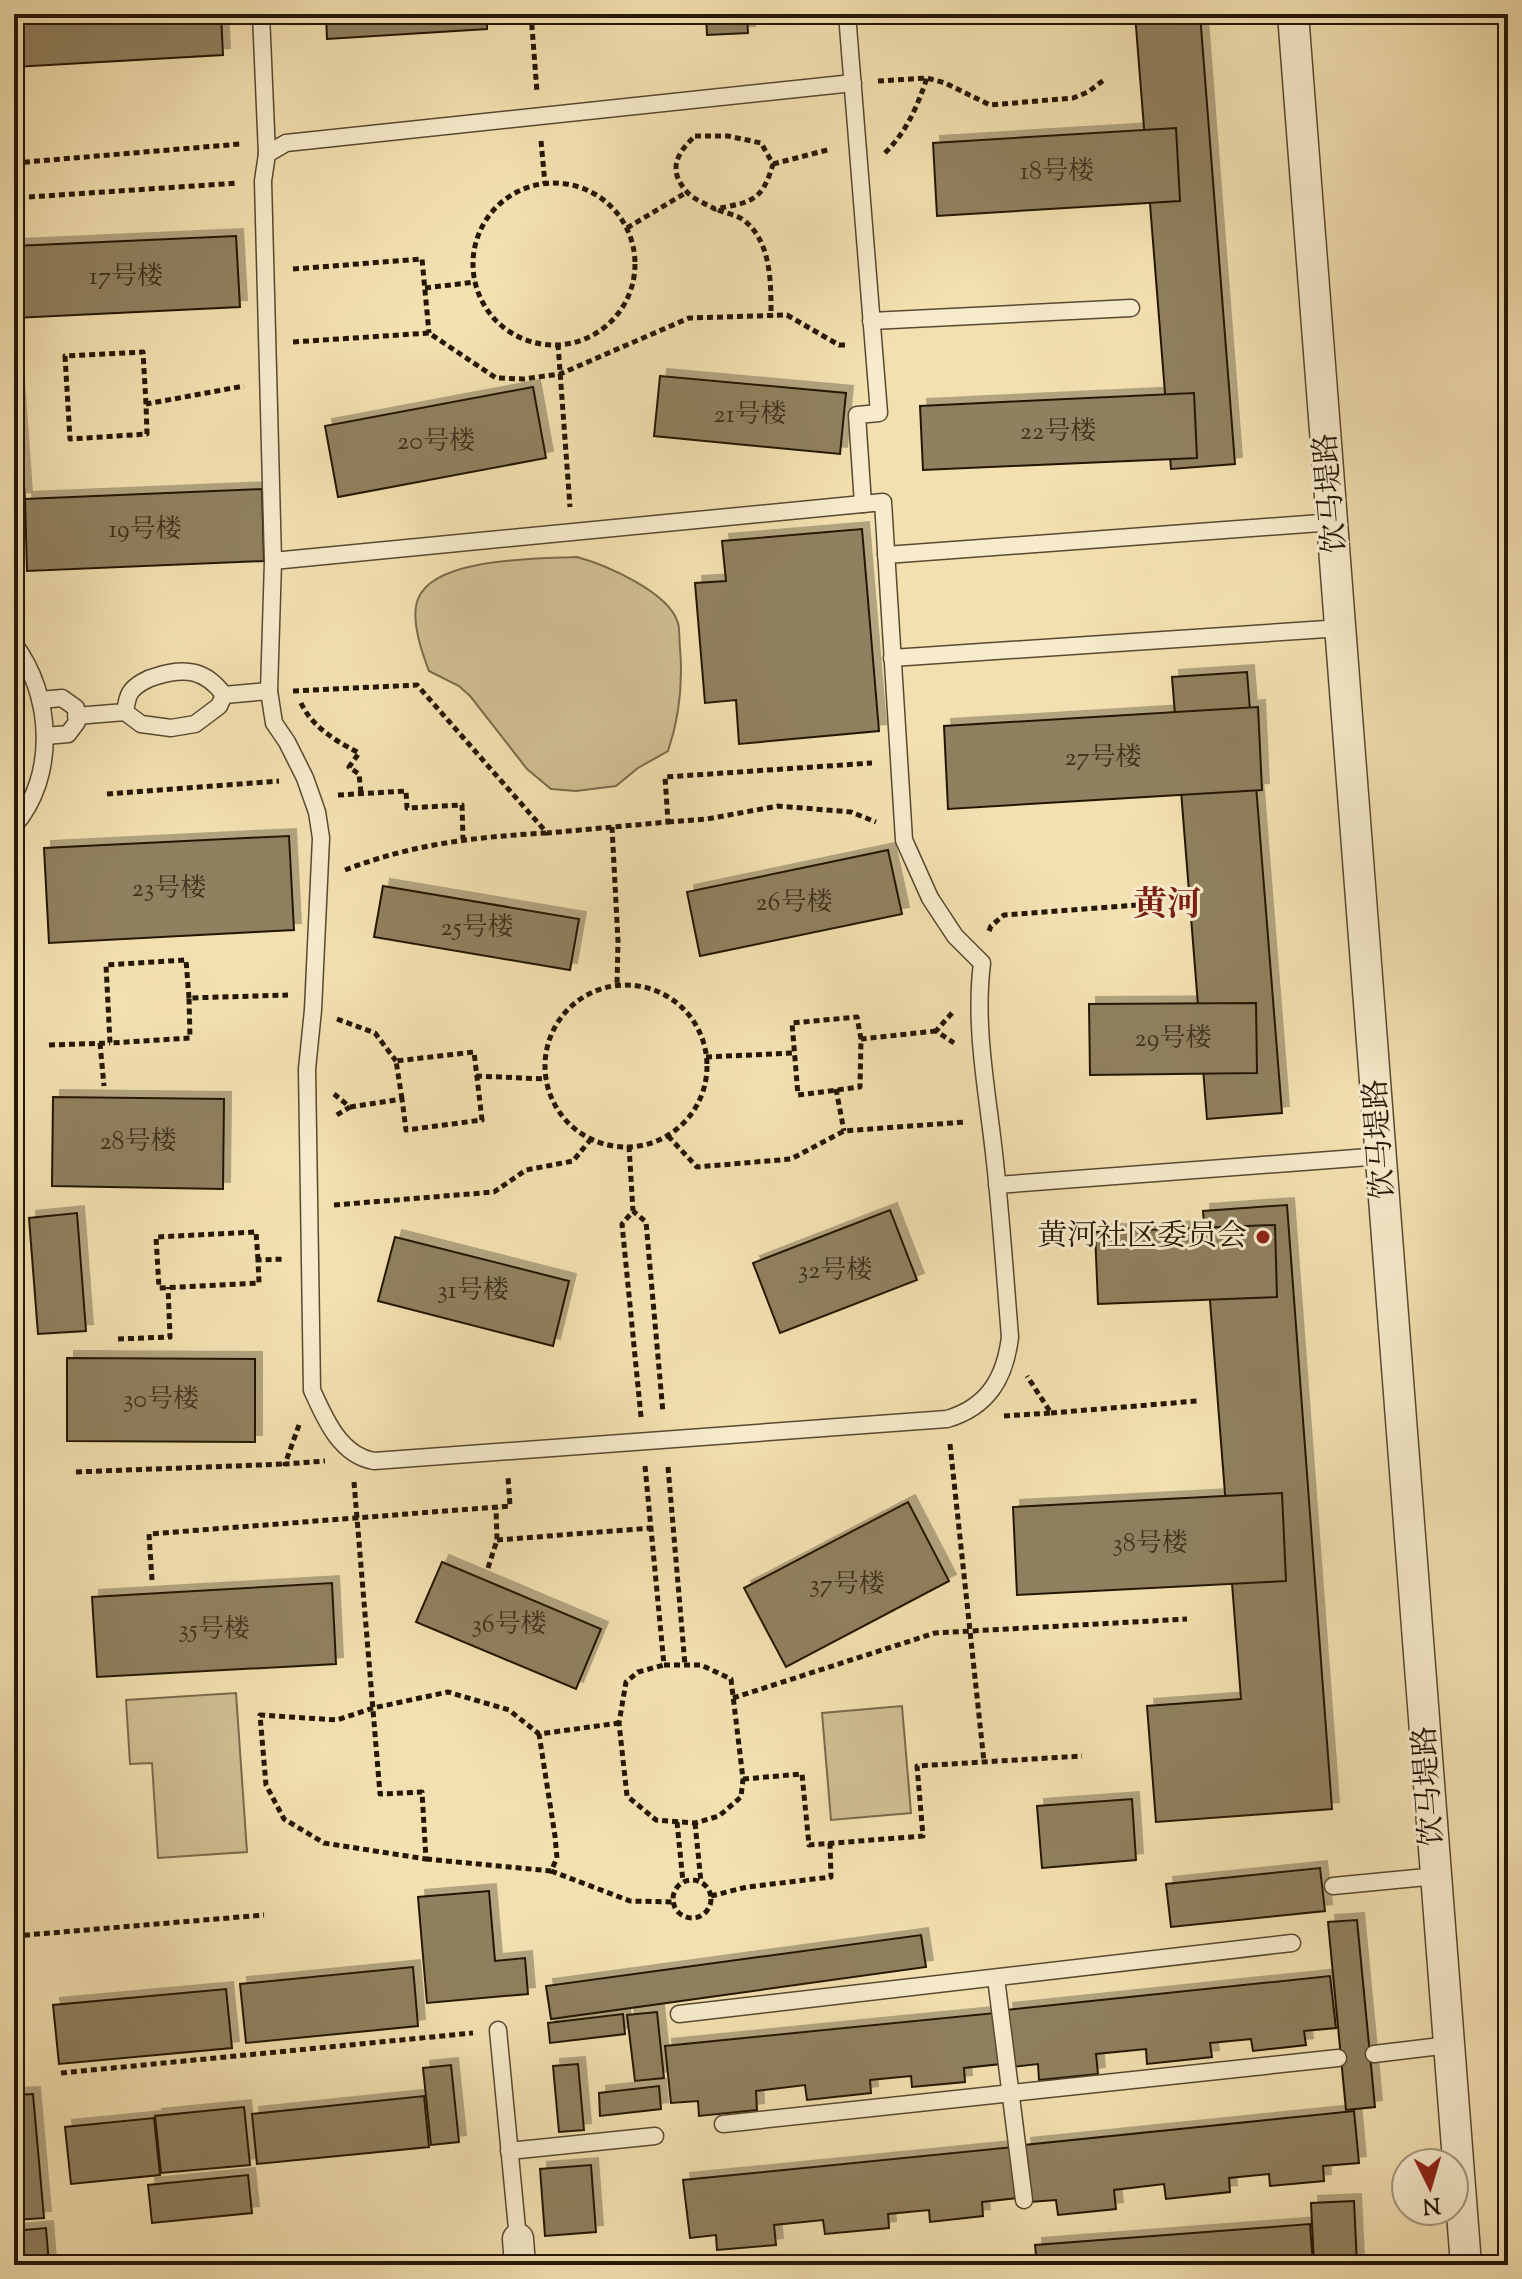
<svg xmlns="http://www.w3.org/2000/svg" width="1522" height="2279" viewBox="0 0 1522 2279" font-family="'Sorts Mill Goudy','Noto Serif SC',serif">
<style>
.green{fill:#d0be93;stroke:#7a6a4c;stroke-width:2}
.building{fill:#90805e;stroke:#241706;stroke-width:2;filter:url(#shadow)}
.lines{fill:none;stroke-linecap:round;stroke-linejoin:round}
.service-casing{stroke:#584930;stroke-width:19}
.minor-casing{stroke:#584930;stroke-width:33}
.path{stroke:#241706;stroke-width:5;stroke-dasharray:6 4;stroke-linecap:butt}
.service{stroke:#f7ebcc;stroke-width:16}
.minor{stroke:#f7ebcc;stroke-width:30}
.poi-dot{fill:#8f2418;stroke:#f7ebcc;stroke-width:3}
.labels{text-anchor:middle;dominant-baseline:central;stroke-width:6;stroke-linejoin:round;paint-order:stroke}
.number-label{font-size:26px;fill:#3f311c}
.street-label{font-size:30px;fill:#241706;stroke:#f7ebcc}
.poi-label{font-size:30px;fill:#241706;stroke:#f7ebcc;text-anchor:end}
.quarter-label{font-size:34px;font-weight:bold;fill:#7a1f14;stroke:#f7ebcc}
</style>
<defs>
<filter id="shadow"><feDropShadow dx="7" dy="-7" stdDeviation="0" flood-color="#0004"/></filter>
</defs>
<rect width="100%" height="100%" fill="#f3e0b0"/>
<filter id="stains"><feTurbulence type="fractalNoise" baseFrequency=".0025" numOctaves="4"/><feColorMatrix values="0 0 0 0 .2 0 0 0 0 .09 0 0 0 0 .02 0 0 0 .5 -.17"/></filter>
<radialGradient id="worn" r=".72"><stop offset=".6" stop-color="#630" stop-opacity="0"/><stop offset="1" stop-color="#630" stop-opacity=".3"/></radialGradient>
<!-- green -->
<g class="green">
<path d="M577,557c29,8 92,35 101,66 2,8 1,17 2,25 3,36 0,68 -12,103l-30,17 -22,18 -40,5 -25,-2 -24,-20 -57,-73 -11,-10 -30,-15c-7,-18 -19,-52 -11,-72 16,-42 120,-40 159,-42z"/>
<polygon points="236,1693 247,1852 158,1858 152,1763 130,1764 126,1700"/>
<polygon points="902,1706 911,1813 831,1820 822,1713"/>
</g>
<!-- building -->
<g class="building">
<polygon points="14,14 221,14 223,55 14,67"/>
<polygon points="326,14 487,14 487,29 327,39"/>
<polygon points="706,14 747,14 748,33 707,35"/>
<polygon points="1135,14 1200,14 1235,464 1171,469"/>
<polygon points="1176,128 1180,201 937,216 933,143"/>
<polygon points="236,236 240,307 14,318 14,246"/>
<polygon points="14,373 16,373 25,499 14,500"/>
<polygon points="660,376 846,393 840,454 654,436"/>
<polygon points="533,387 546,458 338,497 325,426"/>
<polygon points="1194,393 1197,458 923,470 920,406"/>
<polygon points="262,489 264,561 27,571 25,499"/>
<polygon points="862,529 879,731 739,744 736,700 705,703 695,583 726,581 722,541"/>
<polygon points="1247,672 1282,1113 1207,1119 1172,677"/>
<polygon points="1258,707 1262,790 948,809 944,726"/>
<polygon points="289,836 294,930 49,943 44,848"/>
<polygon points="888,850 902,914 700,956 687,892"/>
<polygon points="383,886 579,919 570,970 374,937"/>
<polygon points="1256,1003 1257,1073 1090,1075 1089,1004"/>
<polygon points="53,1097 224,1099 223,1189 52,1186"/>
<polygon points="1287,1205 1332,1809 1156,1822 1147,1706 1241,1699 1203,1211"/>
<polygon points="890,1210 917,1280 780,1333 753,1263"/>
<polygon points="77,1213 86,1331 38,1334 29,1218"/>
<polygon points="1275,1225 1277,1297 1098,1304 1095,1232"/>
<polygon points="395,1237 569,1281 553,1346 378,1301"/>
<polygon points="67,1358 255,1359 255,1442 67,1441"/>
<polygon points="1282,1493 1286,1581 1017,1595 1013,1507"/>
<polygon points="908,1502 949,1581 786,1667 744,1588"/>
<polygon points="442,1562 601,1629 576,1689 416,1622"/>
<polygon points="332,1583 336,1664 97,1677 92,1597"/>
<polygon points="1132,1799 1136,1860 1042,1868 1037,1806"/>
<polygon points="1320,1868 1325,1911 1171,1927 1166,1884"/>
<polygon points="489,1891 495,1961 525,1958 528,1994 427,2003 418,1897"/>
<polygon points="1357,1920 1375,2107 1346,2110 1328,1922"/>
<polygon points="921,1935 926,1967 551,2019 546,1986"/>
<polygon points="413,1967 418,2026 246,2043 240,1984"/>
<polygon points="1330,1976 1336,2028 1304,2031 1306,2045 1253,2051 1251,2039 1210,2043 1212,2057 1147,2064 1146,2049 1096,2054 1098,2074 1039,2080 1038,2064 1012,2067 1006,2010"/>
<polygon points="226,1989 232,2048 59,2064 53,2005"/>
<polygon points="657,2012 664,2078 635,2081 627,2015"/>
<polygon points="995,2013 1001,2064 964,2068 965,2082 912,2087 911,2076 870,2080 871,2093 807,2100 805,2085 756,2091 757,2110 699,2116 698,2101 671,2103 665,2046"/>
<polygon points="623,2014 625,2034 550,2043 548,2023"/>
<polygon points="578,2064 584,2130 559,2132 553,2066"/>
<polygon points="451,2065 459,2142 431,2145 423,2068"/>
<polygon points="659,2086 661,2109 600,2116 599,2093"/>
<polygon points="33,2094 44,2218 14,2220 14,2095"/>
<polygon points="424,2096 429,2147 257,2164 252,2114"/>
<polygon points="244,2107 250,2165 161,2173 155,2116"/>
<polygon points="1354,2111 1359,2163 1323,2166 1324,2181 1270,2186 1269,2174 1229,2178 1230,2192 1166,2199 1164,2184 1114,2190 1116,2209 1058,2215 1056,2200 1030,2202 1024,2145"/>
<polygon points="154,2118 160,2175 71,2184 65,2127"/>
<polygon points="1013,2147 1019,2198 982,2202 983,2216 930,2222 929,2210 888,2214 889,2228 825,2234 823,2220 774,2225 776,2245 717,2250 716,2235 690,2238 683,2180"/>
<polygon points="591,2165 596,2232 545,2236 540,2169"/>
<polygon points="248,2175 252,2213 152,2223 148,2185"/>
<polygon points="1354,2201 1357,2265 1314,2265 1311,2203"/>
<polygon points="1310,2224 1313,2265 1037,2265 1035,2245"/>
<polygon points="46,2228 49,2265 14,2265 14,2231"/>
</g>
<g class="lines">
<defs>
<g id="service">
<polyline points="261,14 267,154"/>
<polyline points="847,14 879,413 857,415 863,504"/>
<polyline points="871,321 1131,308"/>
<polyline points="886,555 1334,522"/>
<path d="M273,561l610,-59 21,338 26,58 25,38 27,27c-8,63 5,127 12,190 7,61 11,123 16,184 -5,41 -22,70 -63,82l-573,42c-34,-6 -49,-42 -62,-71l-5,-321 6,-59 8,-172 -4,-26 -12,-34 -18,-36 -13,-19 -5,-32 4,-130 -10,-380 4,-27 19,-11 567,-60"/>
<path d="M14,644c39,51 43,133 0,182"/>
<polyline points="892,658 1342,628"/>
<polyline points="224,695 269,691"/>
<polyline points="40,700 62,698 76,708 77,722 68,734 45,736"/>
<path d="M76,716l49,-4 16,12 30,4 24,-4 24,-18 5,-11c-18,-25 -39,-28 -67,-19 -9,2 -22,9 -27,17 -3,5 -4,13 -5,19"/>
<polyline points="997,1185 1382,1156"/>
<polyline points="1333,1886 1437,1876"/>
<polyline points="996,1978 1024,2200"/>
<polyline points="679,2014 1292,1943"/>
<polyline points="498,2030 518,2239"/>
<polyline points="1374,2054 1449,2045"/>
<polyline points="723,2124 1338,2058"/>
<polyline points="509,2151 655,2136"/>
</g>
<g id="minor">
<polyline points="1293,14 1466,2265"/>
<polyline points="518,2239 520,2265"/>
</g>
</defs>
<!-- service casing -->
<use href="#service" class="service-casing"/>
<!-- minor casing -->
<use href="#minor" class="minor-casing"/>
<!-- path -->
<g class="path">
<polyline points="531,14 537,92"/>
<polyline points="878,81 927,78 945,83 990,105 1073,98 1088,92 1105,79"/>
<path d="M695,136h33l33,7 12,21c-11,38 -22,38 -58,45 -9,-5 -22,-10 -28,-17 -20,-22 -10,-39 8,-56z"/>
<polyline points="541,141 545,184"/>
<path d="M885,153c22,-22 32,-46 42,-75"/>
<polyline points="14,163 240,144"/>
<polyline points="773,164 831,149"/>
<circle cx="554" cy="264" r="81"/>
<polyline points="14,193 14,198 238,183"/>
<path d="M718,210c7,3 18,5 24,9 30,21 29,65 29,97"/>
<polyline points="627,228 687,192"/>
<polyline points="293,269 422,259 429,333"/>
<polyline points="425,288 475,282"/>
<polyline points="293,342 429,333 496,378 523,379 560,374 689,318 787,315 839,345 848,345"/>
<polyline points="558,344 570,507"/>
<polyline points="146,404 143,352 65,356 70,439 147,434 146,404 244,386"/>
<polyline points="293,691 417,685 547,833 668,822 665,777 872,763"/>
<path d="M301,703c11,24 35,38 58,50l-10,14 10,7 2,19"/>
<polyline points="107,794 279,781"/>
<polyline points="338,795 406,791 407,808 462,805 463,839"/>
<polyline points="668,822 707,819 778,806 851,812 876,822"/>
<polyline points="612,827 618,941 617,985"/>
<path d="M345,870c67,-26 130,-33 201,-37"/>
<polyline points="989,931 991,926 1004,915 1150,904"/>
<circle cx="626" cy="1066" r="81"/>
<polyline points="189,998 186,960 106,965 110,1043 190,1038 189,998 288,995"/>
<polyline points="952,1013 936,1031 954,1043"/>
<polyline points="337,1019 375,1033 396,1061"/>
<polyline points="861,1039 857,1017 792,1023 798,1095 860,1087 861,1039 936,1031"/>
<polyline points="100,1043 104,1086"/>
<polyline points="49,1045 110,1043"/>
<polyline points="706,1057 794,1053"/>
<polyline points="476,1076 546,1079"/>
<polyline points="836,1089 844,1131"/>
<polyline points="334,1094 350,1107 335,1116"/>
<polyline points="350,1107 402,1099 406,1130 482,1120 474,1052 396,1061 402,1099"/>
<polyline points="668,1136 697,1167 791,1159 844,1131 965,1122"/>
<polyline points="629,1146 633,1211"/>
<polyline points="334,1205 494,1192 526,1170 573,1161 591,1139"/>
<polyline points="258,1260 256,1232 156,1237 159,1288 259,1283 258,1260 285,1259"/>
<polyline points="118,1339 170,1337 168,1287"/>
<polyline points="1051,1413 1197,1401"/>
<polyline points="1004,1416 1051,1413 1027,1376"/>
<polyline points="641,1417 622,1224 633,1211 646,1222 663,1413"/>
<polyline points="299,1425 285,1464 325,1461"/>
<polyline points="950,1444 984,1762"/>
<polyline points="645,1466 664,1665"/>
<polyline points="668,1467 685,1665"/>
<polyline points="76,1472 285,1464"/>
<polyline points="354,1482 380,1794 422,1792 426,1859 324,1843 284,1819 266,1785 260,1715 337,1720 373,1708 448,1692 509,1710 539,1734 619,1723"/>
<polyline points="497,1540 651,1528"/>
<polyline points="488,1568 497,1540 496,1508"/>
<polyline points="152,1580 149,1534 510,1506 508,1477"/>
<polygon points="664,1665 701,1665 731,1679 743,1779 741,1797 719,1816 695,1823 656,1820 627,1796 619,1723 626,1682 638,1672"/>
<polyline points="733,1698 935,1633 1187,1619"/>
<polyline points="743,1779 802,1774 809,1845 923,1836 917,1766 1082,1756"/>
<polyline points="677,1822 683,1882"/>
<polyline points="695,1823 701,1882"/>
<polyline points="426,1859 551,1871 557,1858 555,1836 539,1734"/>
<polyline points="551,1871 630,1901 673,1902"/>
<circle cx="692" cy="1899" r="19"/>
<polyline points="711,1896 747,1887 831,1877 830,1843"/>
<polyline points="14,1936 264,1915"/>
<polyline points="61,2073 473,2033"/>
</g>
<!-- service -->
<use href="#service" class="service"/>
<!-- minor -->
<use href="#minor" class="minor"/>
</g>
<!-- markers -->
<circle class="poi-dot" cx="1263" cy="1237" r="8"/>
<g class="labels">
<!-- number labels -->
<g class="number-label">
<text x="1057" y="172">18号楼</text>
<text x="126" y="277">17号楼</text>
<text x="750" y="415">21号楼</text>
<text x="1058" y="432">22号楼</text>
<text x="436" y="442">20号楼</text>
<text x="145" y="530">19号楼</text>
<text x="1103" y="758">27号楼</text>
<text x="169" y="889">23号楼</text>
<text x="794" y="903">26号楼</text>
<text x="477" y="928">25号楼</text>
<text x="1173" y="1039">29号楼</text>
<text x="138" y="1142">28号楼</text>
<text x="835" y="1271">32号楼</text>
<text x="473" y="1291">31号楼</text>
<text x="161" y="1400">30号楼</text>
<text x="1150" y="1544">38号楼</text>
<text x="847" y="1585">37号楼</text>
<text x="509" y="1625">36号楼</text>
<text x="214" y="1630">35号楼</text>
</g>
<!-- street labels -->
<g class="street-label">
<text transform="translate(1332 493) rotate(-95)">饮马堤路</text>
<text transform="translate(1381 1139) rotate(-94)">饮马堤路</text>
<text transform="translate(1430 1786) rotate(-94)">饮马堤路</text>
</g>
<!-- poi labels -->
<g class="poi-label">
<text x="1247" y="1237">黄河社区委员会</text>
</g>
<!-- quarter labels -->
<g class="quarter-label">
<text x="1167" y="906">黄河</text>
</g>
</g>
<!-- margin -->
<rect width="1522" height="2279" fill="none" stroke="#f3e0b0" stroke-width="48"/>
<rect x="16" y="16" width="1490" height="2247" fill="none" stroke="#241706" stroke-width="4"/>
<rect x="24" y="24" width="1474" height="2231" fill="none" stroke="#241706" stroke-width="2"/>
<!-- north arrow -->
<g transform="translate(1430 2187) rotate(175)"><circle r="38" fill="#f7ebcc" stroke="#a3967d" stroke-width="2"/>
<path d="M0-6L14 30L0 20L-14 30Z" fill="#8f2418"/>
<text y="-12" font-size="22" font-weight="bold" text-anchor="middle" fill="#241706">N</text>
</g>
<rect width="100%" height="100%" filter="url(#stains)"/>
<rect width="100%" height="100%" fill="url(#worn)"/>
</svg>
